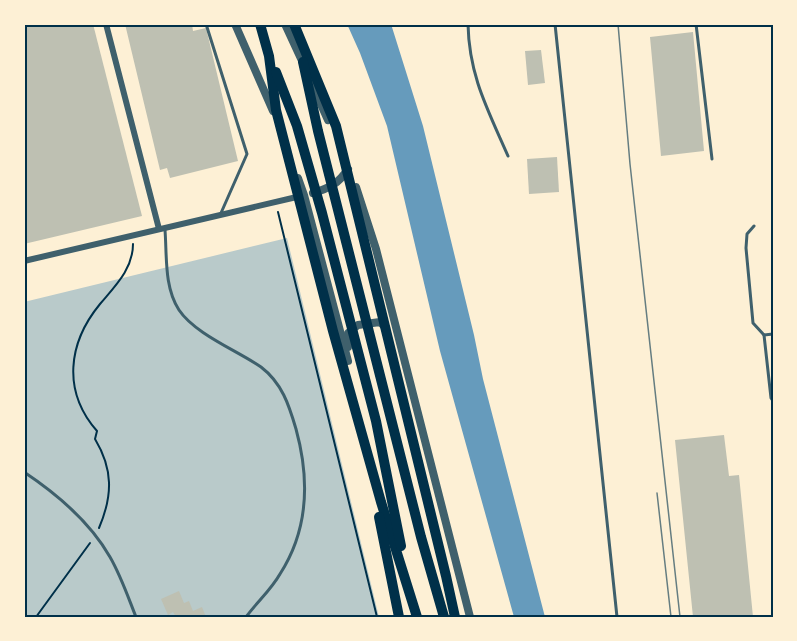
<svg xmlns="http://www.w3.org/2000/svg" width="797" height="641" viewBox="0 0 797 641" font-family="Arial,sans-serif">
<style>
.green{fill:#b9caca}
.water{fill:#669bbc}
.building{fill:#bec0b2}
.lines{fill:none;stroke-linecap:round;stroke-linejoin:round}
.path{stroke:#003049;stroke-width:2}
.service{stroke:#3f606c;stroke-width:3}
.minor{stroke:#3f606c;stroke-width:6}
.tertiary{stroke:#3f606c;stroke-width:8}
.motorway{stroke:#003049;stroke-width:10}
.tram{stroke:#657d81;stroke-width:1.5}
.neatline{fill:none;stroke:#003049;stroke-width:2}
</style>
<rect width="100%" height="100%" fill="#fdf0d5"/>
<!-- green -->
<polygon class="green" points="287,238 379,617 24,617 24,302"/>
<!-- water -->
<polygon class="water" points="347,24 391,24 423,126 474,335 483,379 545,617 514,617 440,351 387,126 360,53"/>
<!-- building -->
<g class="building">
<polygon points="24,24 93,24 142,216 24,244"/>
<polygon points="125,24 192,24 193,31 206,28 238,161 170,178 167,168 160,170"/>
<polygon points="693,32 704,151 661,156 650,37"/>
<polygon points="541,50 545,83 528,85 525,51"/>
<polygon points="557,157 559,192 529,194 527,159"/>
<polygon points="724,435 729,476 739,475 753,617 693,617 675,440"/>
<polygon points="179,591 184,603 189,601 193,611 202,607 206,617 176,617 173,612 168,615 161,599"/>
</g>
<g class="lines">
<!-- path -->
<g class="path">
<polyline points="278,212 377,617"/>
<path d="M99,528c14,-33 14,-59 -4,-89l2,-8c-35,-40 -29,-88 3,-127 15,-18 33,-35 33,-60"/>
<polyline points="36,617 90,543"/>
</g>
<!-- service -->
<g class="service">
<polyline points="206,24 247,154 221,213"/>
<path d="M468,24c1,52 20,86 40,132"/>
<polyline points="555,24 617,617"/>
<polyline points="696,24 712,159"/>
<polyline points="754,226 747,234 746,248 753,323 764,335 773,334"/>
<path d="M165,230c2,26 -1,57 14,80 16,24 59,41 82,57 21,16 28,38 35,62 14,51 13,100 -16,145 -9,16 -23,28 -34,43"/>
<polyline points="764,335 771,398 773,401"/>
<path d="M24,472c33,22 66,50 86,85 11,19 18,40 26,60"/>
</g>
<!-- minor -->
<g class="minor">
<polyline points="106,24 159,229"/>
<polyline points="24,261 301,196"/>
</g>
<!-- tertiary -->
<g class="tertiary">
<polyline points="235,24 273,111"/>
<polyline points="285,24 304,65"/>
<polyline points="311,82 328,120"/>
<polyline points="298,178 304,195 348,361"/>
<polyline points="356,187 376,249 470,617"/>
<path d="M313,193c17,-5 26,-10 35,-24"/>
<polyline points="348,347 348,333 358,325 380,322 386,328"/>
</g>
<!-- motorway -->
<g class="motorway">
<polyline points="260,24 269,56 276,110 333,331 381,502 417,617"/>
<polyline points="294,24 336,126 446,576 455,617"/>
<polyline points="303,62 318,131 421,537 444,617"/>
<polyline points="276,72 297,126 322,213 376,421 401,546"/>
<polyline points="379,517 399,617"/>
</g>
<!-- tram -->
<g class="tram">
<polyline points="618,24 630,164 680,617"/>
<polyline points="657,493 671,617"/>
</g>
</g>
<!-- border -->
<rect width="797" height="641" fill="none" stroke="#fdf0d5" stroke-width="51"/>
<rect x="26" y="26" width="746" height="590" class="neatline"/>
</svg>
